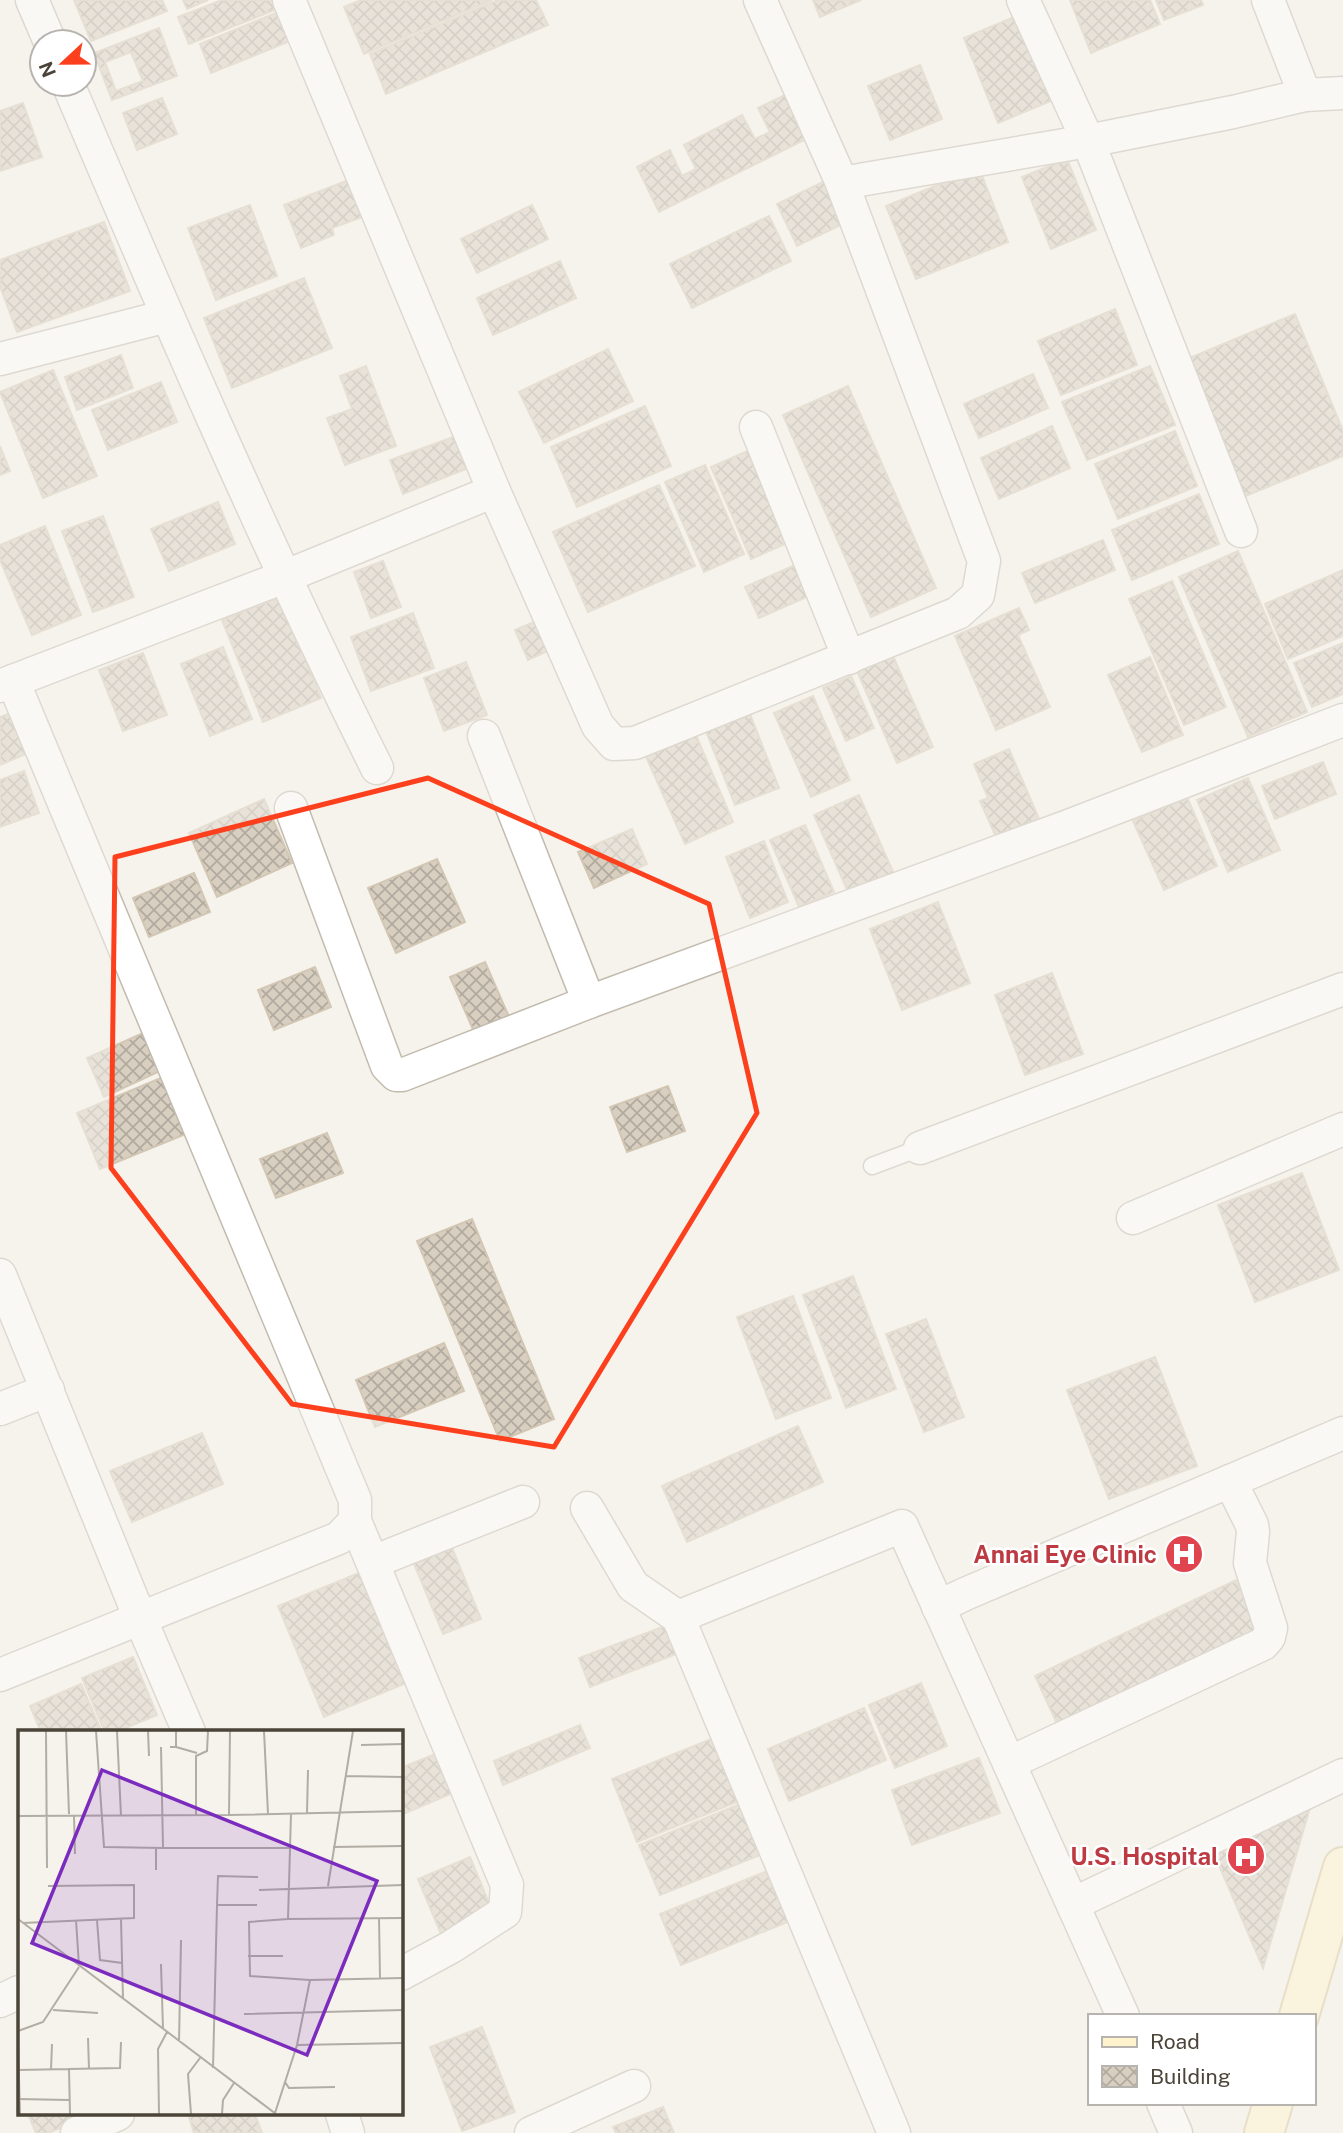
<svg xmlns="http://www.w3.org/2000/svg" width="1343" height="2133" viewBox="0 0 1343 2133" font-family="'Public Sans',sans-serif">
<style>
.building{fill:url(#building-cross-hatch);stroke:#d3c7b4;stroke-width:2;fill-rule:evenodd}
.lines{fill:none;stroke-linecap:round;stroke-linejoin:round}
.service-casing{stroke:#c2bbae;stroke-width:19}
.minor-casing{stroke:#c2bbae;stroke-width:35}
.secondary-casing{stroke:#d6c79b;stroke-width:42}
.service{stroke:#fff;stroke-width:16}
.minor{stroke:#fff;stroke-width:32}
.secondary{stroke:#fff3cd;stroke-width:38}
.marked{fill:none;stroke:#fc3f1d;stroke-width:5;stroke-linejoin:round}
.labels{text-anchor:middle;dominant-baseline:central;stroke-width:5;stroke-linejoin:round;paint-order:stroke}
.health-label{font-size:24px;font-weight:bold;fill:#be3a42;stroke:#fff;text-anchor:end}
.inset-road{fill:none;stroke:#b2ada4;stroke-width:2}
.view{fill:#7b2cbf;fill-opacity:0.15;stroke:#7b2cbf;stroke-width:3.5}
.inset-edge{fill:none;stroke:#4b4439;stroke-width:3.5}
</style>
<defs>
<pattern id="building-cross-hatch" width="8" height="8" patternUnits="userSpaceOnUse" patternTransform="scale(1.75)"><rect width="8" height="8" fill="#d8cfc1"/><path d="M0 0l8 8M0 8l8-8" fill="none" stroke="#b1aa9e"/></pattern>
</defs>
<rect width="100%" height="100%" fill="#f6f3ec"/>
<!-- building -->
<g class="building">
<polygon points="74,0 162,0 167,11 91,41"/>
<polygon points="183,0 208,0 187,9"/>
<polygon points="222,0 280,0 282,7 189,44 178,17"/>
<polygon points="361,0 492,0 364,54 344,7"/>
<polygon points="498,0 536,0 548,25 386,94 370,54"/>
<polygon points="813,0 861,0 820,17"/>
<polygon points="1070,0 1150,0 1160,24 1091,53"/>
<polygon points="1156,0 1201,0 1203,5 1164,20"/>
<polygon points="288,8 300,37 211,73 200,44"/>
<polygon points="1019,15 1053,100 998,123 964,38"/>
<path d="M159,28l18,48 -65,24 -18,-47zM131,52l12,29 -27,10 -11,-29z"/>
<polygon points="920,65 942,119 890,140 868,86"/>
<polygon points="791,92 812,136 659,212 637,167 670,150 682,176 696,169 684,145 742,115 755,139 770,132 758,108"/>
<polygon points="162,98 177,134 137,150 123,113"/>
<polygon points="23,103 42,157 0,171 0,111"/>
<polygon points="1067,159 1096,230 1051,249 1022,177"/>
<polygon points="979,168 1008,242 916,279 886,206"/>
<polygon points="351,179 365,216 332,228 334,235 301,248 284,205"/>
<polygon points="829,179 849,221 797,246 777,204"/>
<polygon points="250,205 277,276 216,300 188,228"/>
<polygon points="532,205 548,239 477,273 461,239"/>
<polygon points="769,216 791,261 692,308 670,264"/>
<polygon points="104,222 130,291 17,332 0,286 0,260"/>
<polygon points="560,261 576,298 493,335 477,298"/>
<polygon points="304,278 332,348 232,388 204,318"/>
<polygon points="1115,309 1137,365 1061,395 1038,341"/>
<polygon points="1295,314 1343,431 1343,456 1236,500 1180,362"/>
<polygon points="608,349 633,401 544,443 519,392"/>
<polygon points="121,355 133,388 77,410 65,377"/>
<polygon points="366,366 396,446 345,465 327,418 352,409 340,376"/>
<polygon points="1150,366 1175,425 1087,460 1062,402"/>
<polygon points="53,370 97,476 43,498 0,392"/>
<polygon points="1033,374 1048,408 979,438 964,404"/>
<polygon points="161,382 177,422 108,450 92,410"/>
<polygon points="848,386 936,588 871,617 783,415"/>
<polygon points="645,406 671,466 577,507 551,447"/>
<polygon points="1052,426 1070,468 999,499 981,458"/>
<polygon points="1175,431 1197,486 1118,519 1095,464"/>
<polygon points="464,433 476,465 403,494 390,460"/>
<polygon points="0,446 10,471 0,475"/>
<polygon points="752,449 792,541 751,559 711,467"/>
<polygon points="705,465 744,554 704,572 665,482"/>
<polygon points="659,485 695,566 588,612 553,532"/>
<polygon points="1199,494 1219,544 1132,580 1112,530"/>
<polygon points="218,502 235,544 169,571 151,529"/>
<polygon points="103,516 134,597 93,612 62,531"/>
<polygon points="45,526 81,615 32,635 0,560 0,545"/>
<polygon points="1103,540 1115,570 1035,603 1022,573"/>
<polygon points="1238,551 1307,712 1248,737 1179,577"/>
<polygon points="383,561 401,607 371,618 354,572"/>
<polygon points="795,565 809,596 759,618 745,587"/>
<polygon points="1343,570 1343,636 1288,659 1265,604"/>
<polygon points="1172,581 1226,707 1184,725 1129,599"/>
<polygon points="280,597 321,698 263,722 222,620"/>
<polygon points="1019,608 1029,630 1018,635 1050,707 996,730 955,636"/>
<polygon points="413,613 434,668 371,691 351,637"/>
<polygon points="548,616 561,645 528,660 515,630"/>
<polygon points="1343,643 1343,694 1312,707 1294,663"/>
<polygon points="223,647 252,719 210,736 181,664"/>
<polygon points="143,653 167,715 123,731 99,670"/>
<polygon points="893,656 933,747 897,763 857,671"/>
<polygon points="1150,657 1183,735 1142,752 1108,675"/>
<polygon points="466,662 487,715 444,731 424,678"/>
<polygon points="851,676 874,728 846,741 823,688"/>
<polygon points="813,696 850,780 811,797 774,713"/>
<polygon points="748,709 779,788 735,805 704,726"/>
<polygon points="11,713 28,753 0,765 0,717"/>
<polygon points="693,728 733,822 685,844 643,750"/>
<polygon points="1009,749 1039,819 996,837 980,801 988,798 974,764"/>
<polygon points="1323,762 1336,794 1275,819 1262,786"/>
<polygon points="24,771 39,813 0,827 0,780"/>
<polygon points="1248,778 1280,850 1228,872 1197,800"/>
<polygon points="859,795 894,874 849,894 814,815"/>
<polygon points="1187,797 1217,866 1164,890 1133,821"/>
<polygon points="264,799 292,863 217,897 189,833"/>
<polygon points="805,825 834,892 799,907 770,840"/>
<polygon points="632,829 647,864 594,888 578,852"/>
<polygon points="764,841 788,902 750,918 726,857"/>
<polygon points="437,859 465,922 396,953 368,888"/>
<polygon points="194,873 210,912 149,937 133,898"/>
<polygon points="938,902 970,983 902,1010 870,929"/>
<polygon points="485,962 510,1019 475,1034 450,977"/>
<polygon points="315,967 331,1007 274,1030 258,990"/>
<polygon points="1052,973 1083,1054 1025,1075 995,995"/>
<polygon points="143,1033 160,1071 104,1097 87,1058"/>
<polygon points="163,1077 186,1134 100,1169 77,1113"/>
<polygon points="668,1086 685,1131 627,1152 610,1107"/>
<polygon points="327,1133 343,1173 276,1198 260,1159"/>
<polygon points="1302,1173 1339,1270 1255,1302 1218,1205"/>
<polygon points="472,1219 554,1419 500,1441 417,1241"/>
<polygon points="853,1276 896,1389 846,1408 803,1295"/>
<polygon points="793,1296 831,1398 776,1419 737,1317"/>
<polygon points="926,1319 964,1417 924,1432 886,1334"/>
<polygon points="444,1343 464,1391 375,1427 356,1380"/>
<polygon points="1155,1357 1197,1466 1109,1499 1067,1390"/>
<polygon points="798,1426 823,1482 687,1542 662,1486"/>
<polygon points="202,1433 223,1484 132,1522 110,1471"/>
<polygon points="448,1538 481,1619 443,1634 410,1554"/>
<polygon points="371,1568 416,1679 324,1717 278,1606"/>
<polygon points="1236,1580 1261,1632 1059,1728 1035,1676"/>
<polygon points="676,1622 687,1650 590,1687 579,1658"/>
<polygon points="133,1657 157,1715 116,1732 105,1732 82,1678"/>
<polygon points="921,1683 947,1746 895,1768 869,1705"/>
<polygon points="81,1684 102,1732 41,1732 30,1706"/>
<polygon points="864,1708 886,1760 789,1801 768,1749"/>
<polygon points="580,1725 590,1748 503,1785 494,1761"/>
<polygon points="726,1733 752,1796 637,1842 612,1779"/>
<polygon points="445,1750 462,1789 401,1815 401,1768"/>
<polygon points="979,1758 1000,1813 912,1845 892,1790"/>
<polygon points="1314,1794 1263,1968 1215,1856"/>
<polygon points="745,1802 765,1853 660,1895 639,1845"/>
<polygon points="470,1857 493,1913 441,1934 418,1879"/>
<polygon points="780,1866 800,1917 681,1965 660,1914"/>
<polygon points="482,2027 515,2112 462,2131 430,2047"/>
<polygon points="663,2107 674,2133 616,2133 613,2127"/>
<polygon points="28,2114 77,2114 80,2120 48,2133 36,2133"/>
<polygon points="198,2114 255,2114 262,2133 194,2133 189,2117"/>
</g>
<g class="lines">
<defs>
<polyline id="service" points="872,1166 920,1148"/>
<g id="minor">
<polyline points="32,0 50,42"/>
<polyline points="760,0 842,183 1088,141 1233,112 1305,95 1343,93"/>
<polyline points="1023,0 1088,141 1241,531"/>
<polyline points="1268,0 1305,95"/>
<path d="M68,84c98,230 197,460 309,684"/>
<polyline points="0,359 167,316"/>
<polyline points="756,427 849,658"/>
<polyline points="494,491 598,726 614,744 635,743 958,613 978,595 984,561 842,183"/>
<polyline points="0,686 284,577 494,491 289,0"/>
<polyline points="484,736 589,1002 1066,827 1343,720"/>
<polyline points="291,808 387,1066 396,1075 402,1075 589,1002"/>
<polyline points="920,1148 1343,989"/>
<polyline points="1133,1218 1343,1129"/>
<polyline points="0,1275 140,1618 189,1732"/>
<polyline points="0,1409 48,1390"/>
<polyline points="587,1508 633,1586 678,1617"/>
<polyline points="355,1521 507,1885 505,1912 451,1947 401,1974"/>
<polyline points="373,1562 523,1502"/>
<polyline points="938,1607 965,1594 1343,1433"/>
<polyline points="0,1675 339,1538 355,1521 355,1500 13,681"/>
<polyline points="1009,1763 1263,1644 1269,1637 1271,1628 1250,1563 1253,1532 1252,1525 1230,1481"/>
<polyline points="1073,1904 1343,1775"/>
<polyline points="0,2001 19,1992"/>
<polyline points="1163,2103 1176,2133"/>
<polyline points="342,2114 348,2133"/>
<polyline points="77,2133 118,2114"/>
<polyline points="531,2133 634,2086"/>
<polyline points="894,2133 678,1617 902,1526 1123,2016"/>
</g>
<g id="secondary">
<polyline points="1299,2016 1343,1867"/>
<polyline points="1264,2133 1273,2103"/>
</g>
</defs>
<!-- service casing -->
<use href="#service" class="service-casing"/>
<!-- minor casing -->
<use href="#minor" class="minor-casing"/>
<!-- secondary casing -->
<use href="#secondary" class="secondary-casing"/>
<!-- service -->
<use href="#service" class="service"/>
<!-- minor -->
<use href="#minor" class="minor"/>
<!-- secondary -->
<use href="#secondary" class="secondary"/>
</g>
<!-- marked area -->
<path d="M0 0H1343V2133H0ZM428,778l281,126 48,209 -203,334 -262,-43 -181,-236 4,-311z" fill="#f6f3ec" fill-opacity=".55" fill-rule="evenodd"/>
<path class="marked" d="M428,778l281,126 48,209 -203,334 -262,-43 -181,-236 4,-311z"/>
<!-- icons -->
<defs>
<symbol id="hospital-disc" viewBox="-11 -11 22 22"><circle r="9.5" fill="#e0444e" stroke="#fff"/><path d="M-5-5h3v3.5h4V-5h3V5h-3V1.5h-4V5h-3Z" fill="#fff"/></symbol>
</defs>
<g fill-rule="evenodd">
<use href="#hospital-disc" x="1162" y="1532" width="44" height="44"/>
<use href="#hospital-disc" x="1224" y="1834" width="44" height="44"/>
</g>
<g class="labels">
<!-- health labels -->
<g class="health-label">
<text x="1157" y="1554">Annai Eye Clinic</text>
<text x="1219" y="1856">U.S. Hospital</text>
</g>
</g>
<!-- overview -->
<g transform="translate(18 1730)">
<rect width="385" height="385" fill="#f6f3ec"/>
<path class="inset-road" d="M28,1l1,137M48,1l3,83M78,1l8,116 59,1M99,1l4,85M130,1l1,25M212,1l-1,84 174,-4M246,1l4,83M343,15l42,-1M143,17l2,101h126M152,17h6v-16M158,17l21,6M327,46l58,1M289,83l1,-43M273,84l-3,105 115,-1M56,85l1,39M178,85v-59l11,-5 1,-20M0,86l211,-1M315,117l70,-1M138,118v22M310,156l25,-155M241,160l144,-5M199,175l1,-29 40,1M361,188l1,60M0,189l258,195M103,189l2,80M270,189l-39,3 1,54 60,4M58,190l3,46M79,190l3,40 22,3M5,193l111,-5v-33l-86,1M230,226h35M143,234l2,65M35,280l45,3M226,284l159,-4M0,301l25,-9 36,-55M70,308l1,31M161,312l2,-102M0,315l2,69M279,315l106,-2M195,338l4,-163h40M33,339l1,-25M0,340l51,-1M267,352l4,6 46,-1M0,369l51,1M257,383l22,-68 13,-65 93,-2M52,384l-1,-45 51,-1 1,-26M141,384l-1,-65 9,-17M173,384l-3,-40 12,-16M204,384l1,-14 11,-17"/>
<path class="view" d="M84,40l275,111 -70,174 -275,-112z"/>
<rect width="385" height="385" class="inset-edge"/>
</g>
<!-- legend -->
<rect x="1088" y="2014" width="228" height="91" fill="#ffffff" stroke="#b7b4b0" stroke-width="2"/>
<rect x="1102" y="2037" width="35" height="10" fill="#fff3cd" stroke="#b7b4b0" stroke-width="2"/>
<text x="1150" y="2049" font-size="21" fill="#4b4439">Road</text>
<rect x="1102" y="2066" width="35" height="21" fill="url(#building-cross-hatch)" stroke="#b7b4b0" stroke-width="2"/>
<text x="1150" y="2084" font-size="21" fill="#4b4439">Building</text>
<!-- north arrow -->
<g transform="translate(63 63) rotate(248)"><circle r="33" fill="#ffffff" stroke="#b7b4b0" stroke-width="2"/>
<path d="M0-5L12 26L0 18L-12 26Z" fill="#fc3f1d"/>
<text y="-10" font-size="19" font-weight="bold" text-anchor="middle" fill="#4b4439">N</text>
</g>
</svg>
